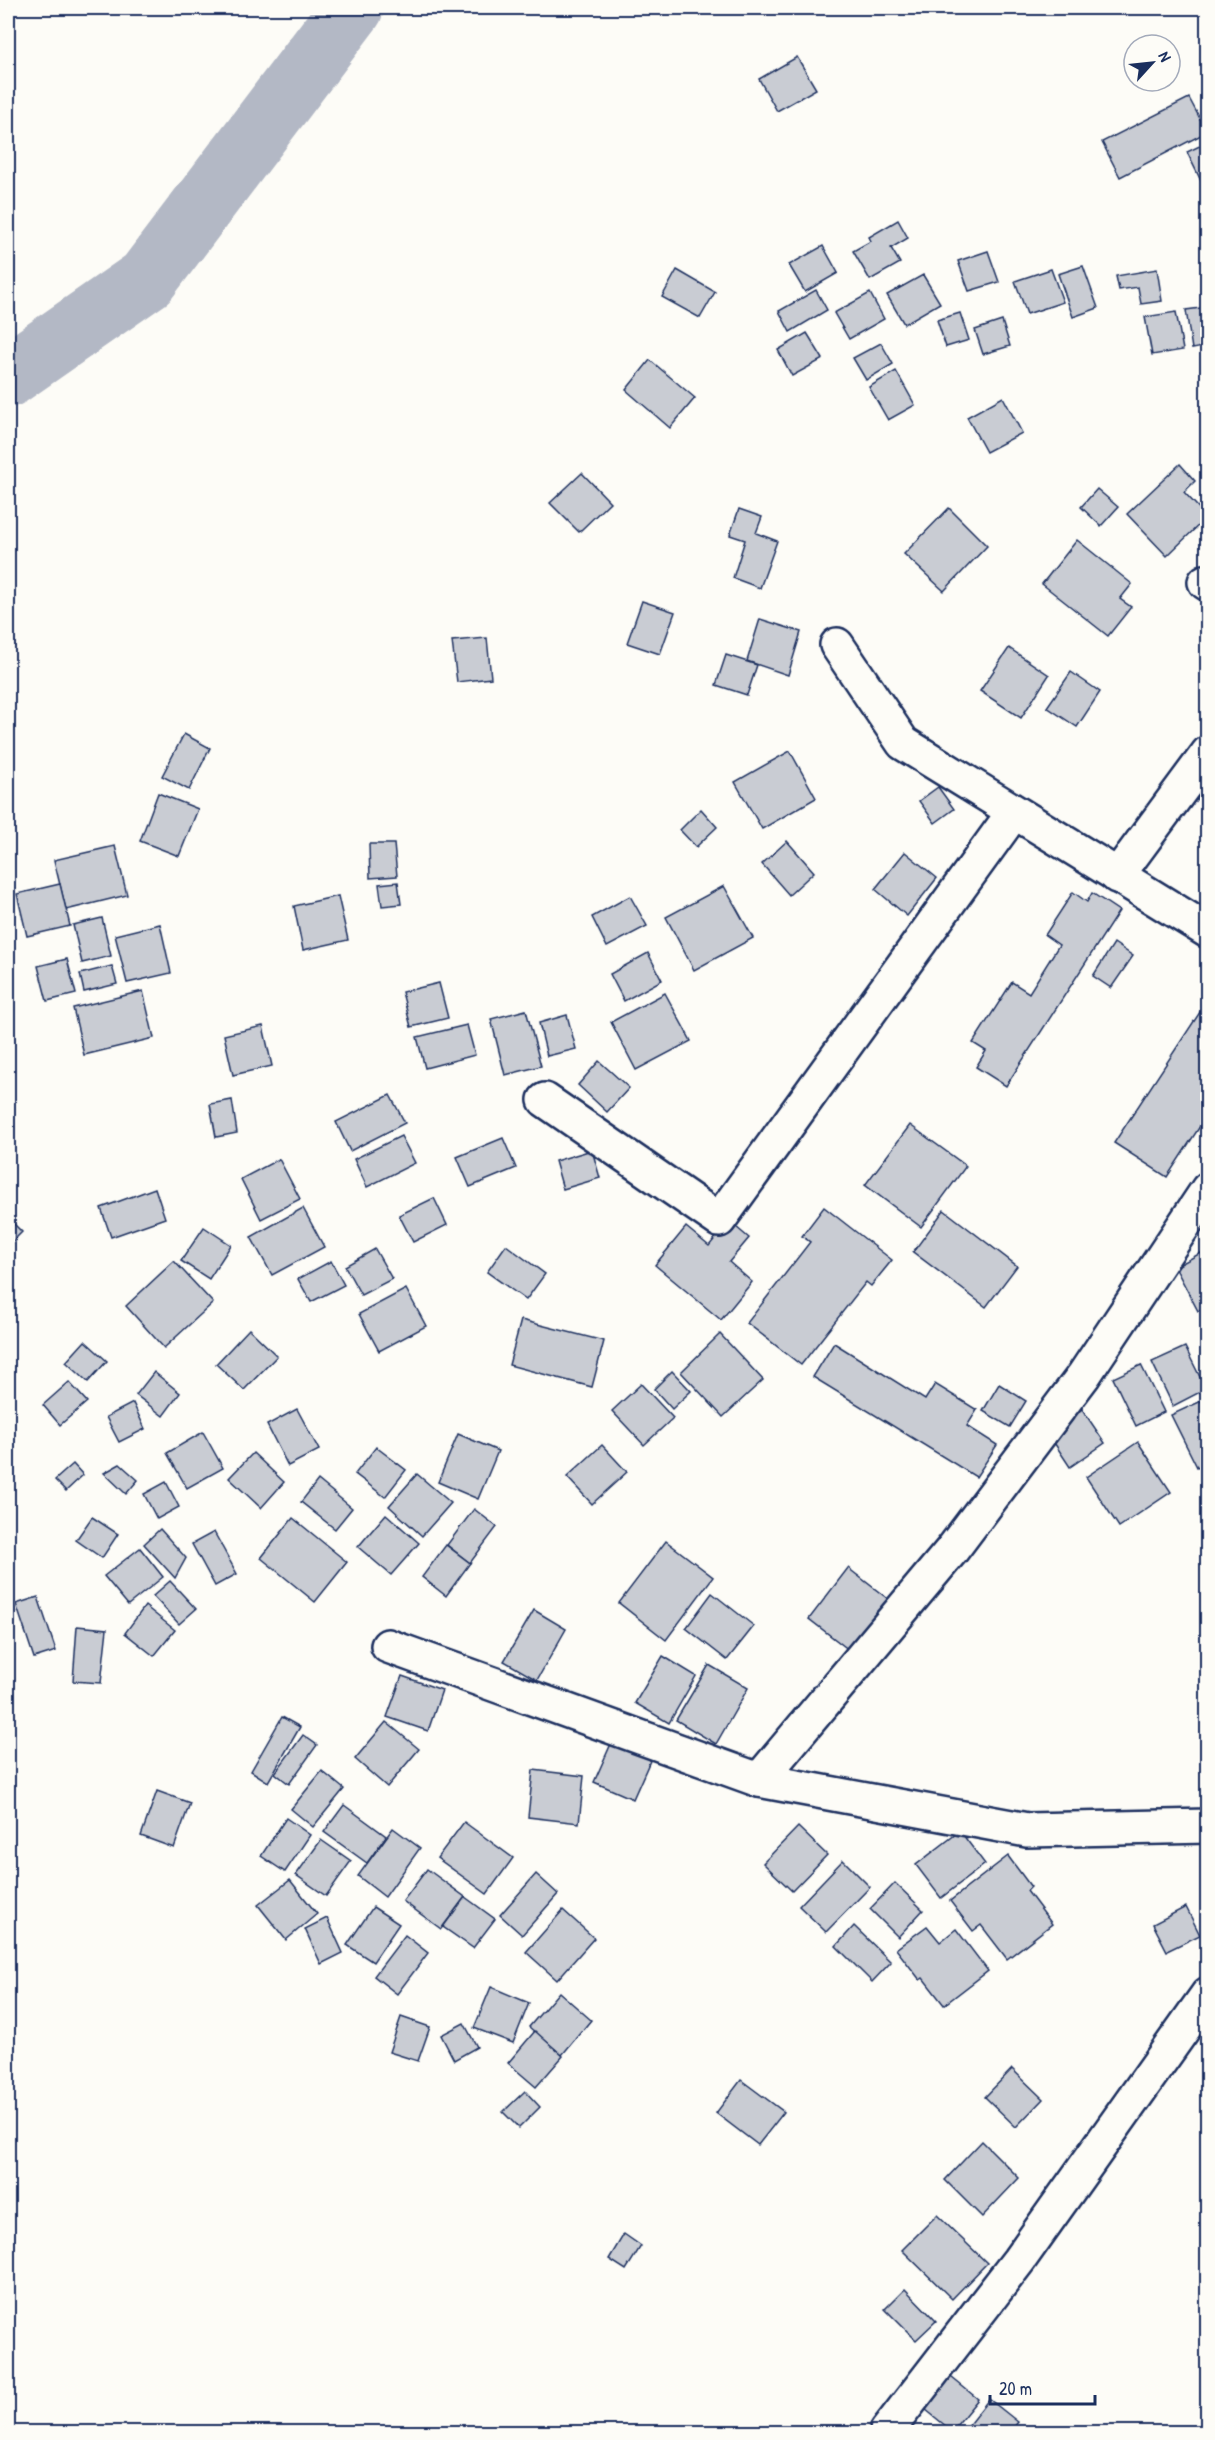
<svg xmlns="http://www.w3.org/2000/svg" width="1215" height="2440" viewBox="0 0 1215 2440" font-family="'Patrick Hand',sans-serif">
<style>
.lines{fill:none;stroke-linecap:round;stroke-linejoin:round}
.river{stroke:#b3b8c5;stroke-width:63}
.building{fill:#c9ccd3;stroke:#1b2f5e;stroke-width:1.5}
.minor-casing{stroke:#1b2f5e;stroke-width:38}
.minor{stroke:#fdfcf7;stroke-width:33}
</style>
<rect width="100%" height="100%" fill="#fdfcf7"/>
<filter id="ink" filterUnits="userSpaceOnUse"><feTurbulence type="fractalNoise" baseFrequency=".0167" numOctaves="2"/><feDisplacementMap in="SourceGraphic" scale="12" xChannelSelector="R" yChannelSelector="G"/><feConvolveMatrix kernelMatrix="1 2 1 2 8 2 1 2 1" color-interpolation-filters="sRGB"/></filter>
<g filter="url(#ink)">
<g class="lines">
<!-- river -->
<polyline class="river" points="8,376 147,279 352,8"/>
</g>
<!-- building -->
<g class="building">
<polygon points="797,57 816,89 777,111 759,79"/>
<polygon points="1189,98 1207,132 1120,177 1102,142"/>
<polygon points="1208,142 1208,190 1206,191 1187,152"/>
<polygon points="898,220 908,238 891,248 900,263 870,280 853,251 871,241 869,237"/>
<polygon points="823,246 838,273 805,292 789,265"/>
<polygon points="988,251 999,282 969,291 958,261"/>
<polygon points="1083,266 1098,308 1073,317 1058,274"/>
<polygon points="1051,269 1063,302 1027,314 1015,281"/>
<polygon points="1157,269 1162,301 1141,304 1138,287 1119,290 1116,276"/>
<polygon points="677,270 715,292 700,318 662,297"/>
<polygon points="923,275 940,303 904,324 887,295"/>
<polygon points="816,290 827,310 790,332 779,311"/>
<polygon points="870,293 884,319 849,339 834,313"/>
<polygon points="1208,307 1208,346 1192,349 1186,310"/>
<polygon points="1176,312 1183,350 1152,355 1145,317"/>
<polygon points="960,313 969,340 946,347 937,320"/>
<polygon points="1002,321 1010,346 983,354 975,330"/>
<polygon points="807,333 823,359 792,376 778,350"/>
<polygon points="881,343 893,364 866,380 853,358"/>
<polygon points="650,360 695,398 670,428 626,390"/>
<polygon points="896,371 915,405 888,420 869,387"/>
<polygon points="1003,397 1022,433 986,452 967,417"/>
<polygon points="1180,464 1195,481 1184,492 1207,517 1167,556 1127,514"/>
<polygon points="582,473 610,502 579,532 550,503"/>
<polygon points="1097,489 1118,507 1101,526 1081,507"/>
<polygon points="949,508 987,546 944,591 904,554"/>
<polygon points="739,509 762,517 756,533 777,541 760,588 733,578 745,540 730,535"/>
<polygon points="1077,540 1132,584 1120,599 1131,607 1108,636 1042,584"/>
<polygon points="642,601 675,612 660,654 627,643"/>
<polygon points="760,619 801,632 788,675 747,661"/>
<polygon points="487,638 491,678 457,682 452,641"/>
<polygon points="1009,648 1049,675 1021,718 980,691"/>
<polygon points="726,655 757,665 747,695 716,685"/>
<polygon points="1071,672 1100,692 1077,727 1047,707"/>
<polygon points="184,734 210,748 189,790 162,776"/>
<polygon points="790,751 816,798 762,829 735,782"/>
<polygon points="938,787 954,809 935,823 919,801"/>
<polygon points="158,793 198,809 179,856 140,841"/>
<polygon points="701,809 717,827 696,847 680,830"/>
<polygon points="787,841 814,872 789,895 762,864"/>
<polygon points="369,844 394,844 397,876 370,878"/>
<polygon points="115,846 127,895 66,910 54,860"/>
<polygon points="905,852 937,878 907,916 875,889"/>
<polygon points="398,882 401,904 382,906 379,884"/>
<polygon points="60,884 70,926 27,936 17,894"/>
<polygon points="724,886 753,938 694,970 666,917"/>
<polygon points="1073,892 1087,902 1092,893 1119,911 1006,1086 976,1067 986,1051 973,1043 1012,982 1029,993 1059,945 1045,935"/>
<polygon points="338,896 348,940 303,950 294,906"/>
<polygon points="630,896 647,926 607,947 592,917"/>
<polygon points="102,918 111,956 82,963 73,925"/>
<polygon points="160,924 171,973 127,983 115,935"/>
<polygon points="1114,943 1133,956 1111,988 1093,976"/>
<polygon points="648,953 662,980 624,1001 610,974"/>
<polygon points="67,959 76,994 47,1001 38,966"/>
<polygon points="112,966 117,984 84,992 80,974"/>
<polygon points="439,983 448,1018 411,1027 402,992"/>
<polygon points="143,991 154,1038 84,1055 73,1008"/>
<polygon points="665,993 691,1041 636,1070 611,1022"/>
<polygon points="1208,1000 1208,1114 1167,1177 1114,1143"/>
<polygon points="526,1010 541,1066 505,1075 491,1019"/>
<polygon points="567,1015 576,1049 547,1056 539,1023"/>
<polygon points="467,1025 475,1055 425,1068 417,1037"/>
<polygon points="263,1026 272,1066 233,1075 224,1035"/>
<polygon points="599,1061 629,1088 607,1112 578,1085"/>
<polygon points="390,1095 405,1123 350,1151 336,1122"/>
<polygon points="232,1100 237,1133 216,1137 210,1104"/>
<polygon points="910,1125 966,1166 921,1227 865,1185"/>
<polygon points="401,1136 415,1163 367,1187 354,1159"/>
<polygon points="503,1138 516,1168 470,1187 457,1157"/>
<polygon points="592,1150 600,1178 563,1189 555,1161"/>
<polygon points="279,1159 300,1199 261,1219 241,1179"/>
<polygon points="155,1188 165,1218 111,1237 101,1208"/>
<polygon points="434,1198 447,1225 413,1242 399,1215"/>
<polygon points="824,1207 892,1260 871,1286 866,1282 801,1365 747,1323 810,1242 802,1236"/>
<polygon points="303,1208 324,1247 272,1275 251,1237"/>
<polygon points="944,1210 1017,1266 986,1307 913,1252"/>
<polygon points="8,1218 22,1232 8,1246"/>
<polygon points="729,1221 749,1238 729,1262 752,1282 721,1320 655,1265 686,1227 709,1246"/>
<polygon points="204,1227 231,1245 209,1279 181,1261"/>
<polygon points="506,1245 545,1274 526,1300 487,1272"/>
<polygon points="375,1249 392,1279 361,1295 345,1266"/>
<polygon points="1208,1249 1208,1306 1198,1311 1175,1267"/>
<polygon points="174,1261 213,1303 164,1348 126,1306"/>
<polygon points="331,1261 344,1285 311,1302 298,1279"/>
<polygon points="406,1289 426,1326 379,1351 359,1314"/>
<polygon points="521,1320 604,1341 592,1387 509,1365"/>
<polygon points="249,1329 277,1356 244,1390 216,1364"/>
<polygon points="720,1334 763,1380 723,1417 681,1372"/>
<polygon points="85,1341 107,1361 88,1382 66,1362"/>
<polygon points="834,1343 925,1400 935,1384 977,1410 967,1426 997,1445 976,1477 813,1377"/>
<polygon points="1185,1347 1206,1389 1173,1406 1152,1362"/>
<polygon points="1141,1365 1164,1412 1136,1426 1113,1378"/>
<polygon points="672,1371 691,1391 672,1409 654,1389"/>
<polygon points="154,1372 180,1393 163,1416 136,1395"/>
<polygon points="69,1382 87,1402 60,1425 43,1405"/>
<polygon points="641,1384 673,1418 644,1445 612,1411"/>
<polygon points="999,1384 1026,1401 1010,1427 983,1411"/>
<polygon points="1208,1398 1208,1462 1197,1467 1171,1415"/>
<polygon points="133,1403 145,1429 119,1442 106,1417"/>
<polygon points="297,1409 319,1450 288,1466 267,1425"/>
<polygon points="1082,1409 1105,1443 1070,1467 1047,1432"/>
<polygon points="203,1432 223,1468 187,1488 167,1453"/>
<polygon points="458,1434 498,1451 478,1499 438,1482"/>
<polygon points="1138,1442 1171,1492 1119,1527 1086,1477"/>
<polygon points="602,1445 627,1472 592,1504 567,1477"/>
<polygon points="376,1447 406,1470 385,1497 355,1474"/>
<polygon points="253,1453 284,1482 261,1508 229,1478"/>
<polygon points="73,1464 83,1475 66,1491 55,1480"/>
<polygon points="120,1464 138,1480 126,1494 104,1473"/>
<polygon points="417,1474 451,1503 422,1536 389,1506"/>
<polygon points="318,1480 352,1508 335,1529 301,1502"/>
<polygon points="166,1482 179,1507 157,1519 144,1494"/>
<polygon points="474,1509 497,1527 470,1563 447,1545"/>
<polygon points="386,1514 419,1543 391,1575 358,1547"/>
<polygon points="92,1517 118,1534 102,1558 76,1540"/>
<polygon points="293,1518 347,1562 315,1602 261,1558"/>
<polygon points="160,1529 186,1558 175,1578 144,1544"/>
<polygon points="214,1532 237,1574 215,1586 192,1544"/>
<polygon points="666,1541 713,1577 666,1640 619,1603"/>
<polygon points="446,1545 470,1563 446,1596 422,1577"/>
<polygon points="140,1548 163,1577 128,1605 104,1576"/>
<polygon points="848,1568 888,1599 849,1650 809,1619"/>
<polygon points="170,1581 196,1609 179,1624 153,1596"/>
<polygon points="712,1593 754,1626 727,1660 686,1628"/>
<polygon points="38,1597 56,1651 34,1658 16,1604"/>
<polygon points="145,1606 175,1630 154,1656 125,1633"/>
<polygon points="534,1610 566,1629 537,1680 504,1661"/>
<polygon points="77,1626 107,1629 101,1683 73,1681"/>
<polygon points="663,1656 696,1676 669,1723 635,1703"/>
<polygon points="709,1665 748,1688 716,1744 676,1720"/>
<polygon points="402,1676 442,1690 428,1731 387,1717"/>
<polygon points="282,1717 300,1727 268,1782 251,1771"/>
<polygon points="386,1722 419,1749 387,1787 355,1759"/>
<polygon points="303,1735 317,1745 289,1784 275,1773"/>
<polygon points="614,1737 653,1754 633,1799 594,1782"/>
<polygon points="533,1770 584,1776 579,1823 528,1817"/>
<polygon points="322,1771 344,1789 313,1827 291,1809"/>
<polygon points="157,1791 190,1803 174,1848 141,1836"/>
<polygon points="344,1805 386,1836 367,1863 324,1832"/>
<polygon points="286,1818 310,1835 285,1872 261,1856"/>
<polygon points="464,1822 513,1858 487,1894 437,1858"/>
<polygon points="798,1827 827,1855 792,1891 763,1863"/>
<polygon points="393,1828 420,1848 385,1897 358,1876"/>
<polygon points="960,1831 985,1864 941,1898 916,1865"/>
<polygon points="321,1840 351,1861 326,1896 296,1875"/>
<polygon points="1008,1856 1031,1887 1027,1891 1052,1924 1007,1959 981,1925 973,1931 950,1901"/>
<polygon points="843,1860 870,1887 826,1932 799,1906"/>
<polygon points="427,1869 465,1897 441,1929 403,1901"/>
<polygon points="536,1874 558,1894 522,1935 500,1915"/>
<polygon points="290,1880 317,1914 286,1940 258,1905"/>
<polygon points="895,1883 923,1910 898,1937 870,1909"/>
<polygon points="465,1897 495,1919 473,1948 443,1927"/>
<polygon points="373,1907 399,1924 373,1962 347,1945"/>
<polygon points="1186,1907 1200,1935 1167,1951 1153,1924"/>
<polygon points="563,1910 594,1938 557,1980 526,1952"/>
<polygon points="327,1918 343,1953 321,1964 305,1929"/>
<polygon points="854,1926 891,1962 872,1982 836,1946"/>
<polygon points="927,1926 940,1942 956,1929 988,1971 944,2005 923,1978 920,1980 896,1949"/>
<polygon points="405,1935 428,1953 397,1994 374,1976"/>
<polygon points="491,1987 529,2003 513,2043 474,2028"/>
<polygon points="559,1992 591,2020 562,2055 529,2027"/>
<polygon points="401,2017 430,2027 418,2061 389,2052"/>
<polygon points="464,2023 477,2047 454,2060 441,2035"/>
<polygon points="535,2031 563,2056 536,2087 508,2063"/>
<polygon points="1012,2069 1043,2099 1016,2127 985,2097"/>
<polygon points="741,2080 784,2112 758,2145 716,2113"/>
<polygon points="525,2091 540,2107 519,2128 503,2112"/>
<polygon points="982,2141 1019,2178 982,2217 945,2180"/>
<polygon points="937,2215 987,2263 952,2299 902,2250"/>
<polygon points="624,2234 641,2246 626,2270 609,2259"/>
<polygon points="905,2289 936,2321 916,2340 885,2309"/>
<polygon points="941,2369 978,2399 952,2431 915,2401"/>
<polygon points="989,2399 1018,2422 1010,2432 963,2432"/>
</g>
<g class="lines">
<defs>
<g id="minor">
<polyline points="1205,582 1208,584"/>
<polyline points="837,645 903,743 1208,931"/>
<polyline points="1117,876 1208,753"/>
<polyline points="545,1100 719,1220 1014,812"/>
<polyline points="388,1646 759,1780 1027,1830 1208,1826"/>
<polyline points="759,1780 952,1550 1084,1375 1208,1189"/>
<polyline points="887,2431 1019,2260 1208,1994"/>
</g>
</defs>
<!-- minor casing -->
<use href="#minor" class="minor-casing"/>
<!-- minor -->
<use href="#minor" class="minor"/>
</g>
</g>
<!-- margin -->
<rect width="1215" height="2440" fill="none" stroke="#fdfcf7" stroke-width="30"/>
<rect x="15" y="15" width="1185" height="2410" fill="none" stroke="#1b2f5e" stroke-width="2" filter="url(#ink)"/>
<!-- north arrow -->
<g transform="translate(1152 63) rotate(63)"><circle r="28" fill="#fdfcf7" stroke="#a3aaba" stroke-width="1.5"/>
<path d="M0-4.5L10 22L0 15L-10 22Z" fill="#1b2f5e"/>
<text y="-9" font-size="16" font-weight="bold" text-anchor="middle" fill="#1b2f5e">N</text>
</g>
<!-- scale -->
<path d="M990 2395v9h105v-9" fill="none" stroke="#1b2f5e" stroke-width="3"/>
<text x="999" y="2395" font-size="18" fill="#1b2f5e" stroke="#fdfcf7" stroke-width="4.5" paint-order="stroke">20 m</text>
</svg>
